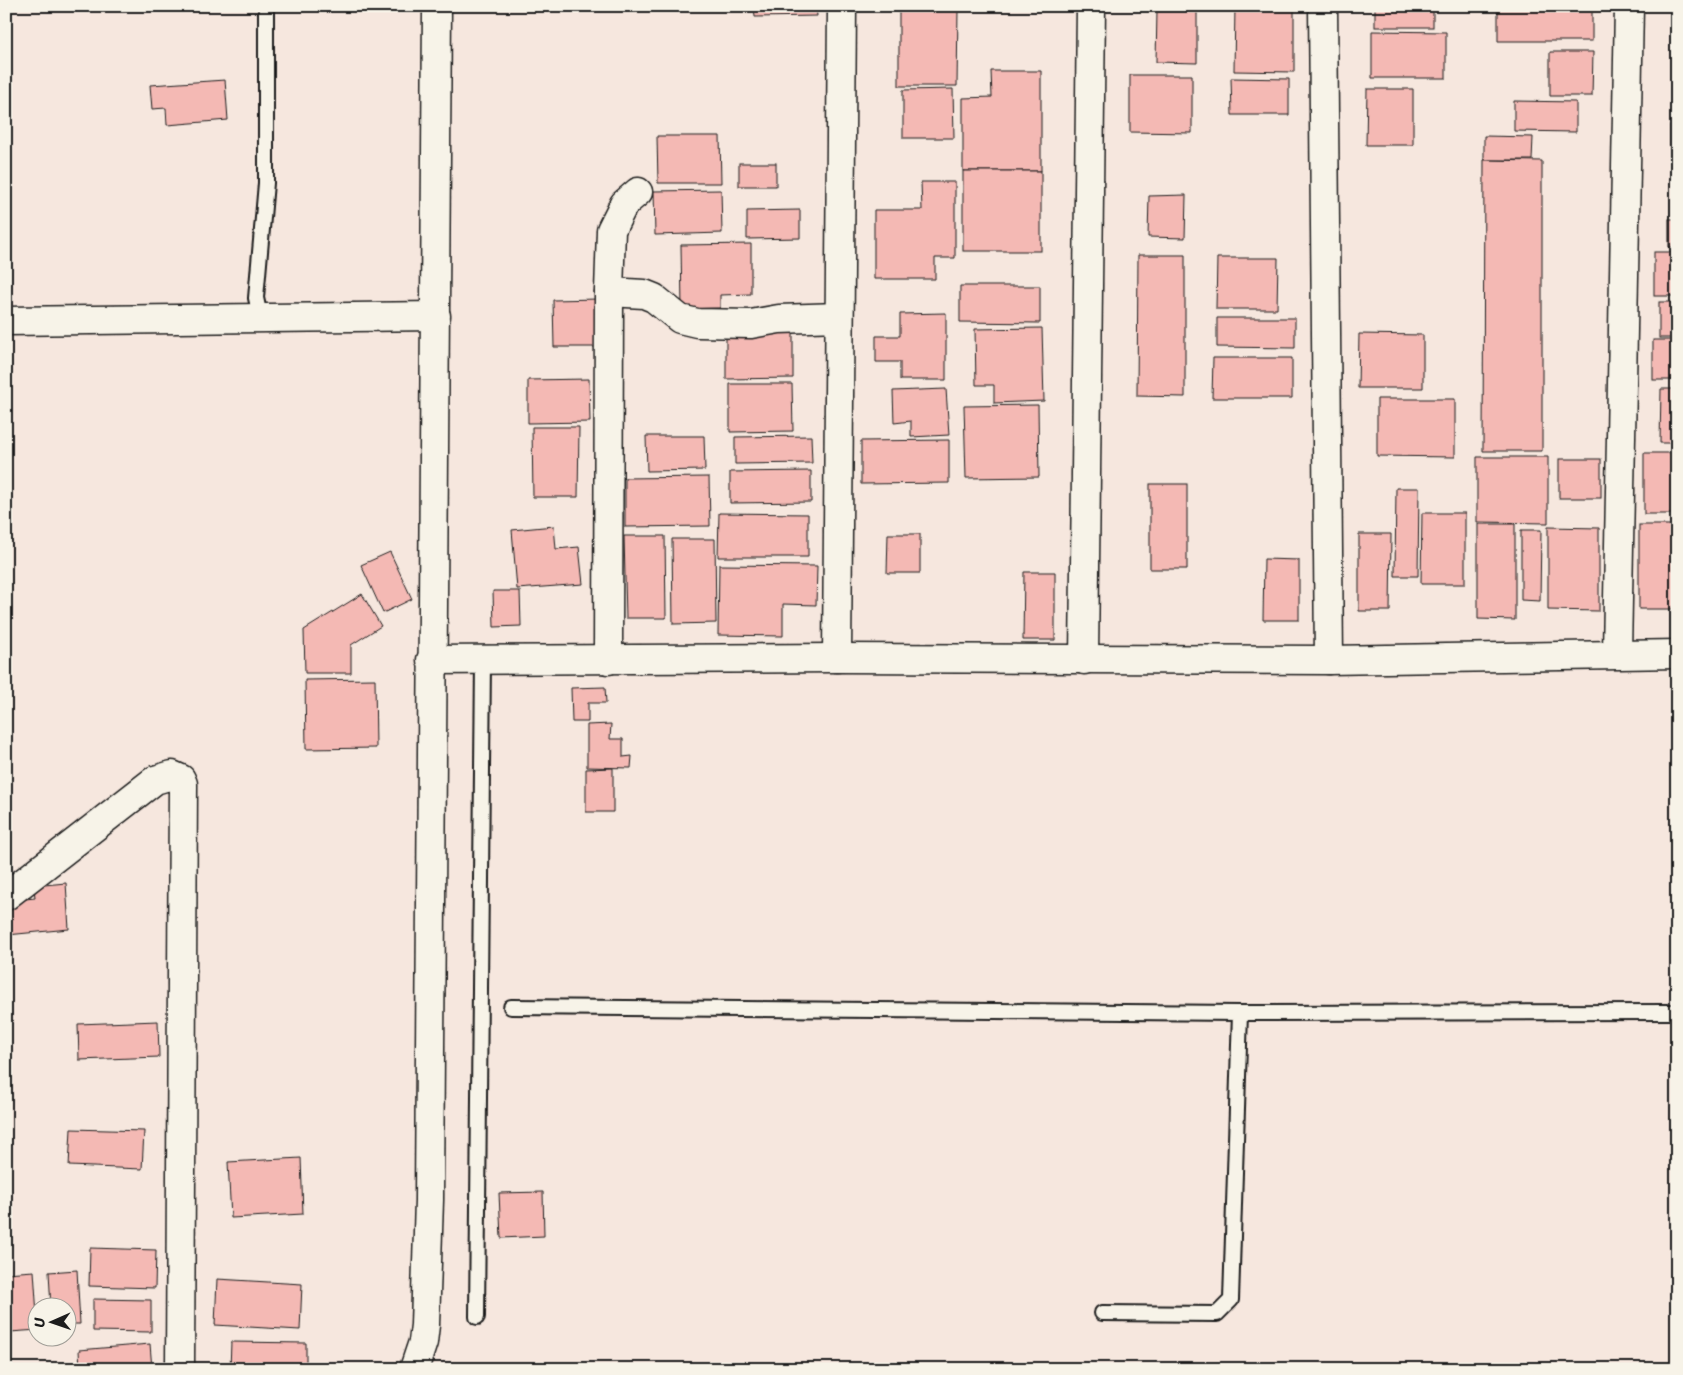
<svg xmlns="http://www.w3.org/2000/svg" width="1683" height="1375" viewBox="0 0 1683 1375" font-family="Sriracha,sans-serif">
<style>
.building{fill:#f4b9b4;stroke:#1c1c1c}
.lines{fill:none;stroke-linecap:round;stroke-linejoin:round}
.lane-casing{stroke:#1c1c1c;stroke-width:18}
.street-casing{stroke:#1c1c1c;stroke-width:31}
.lane{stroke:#f7f3e8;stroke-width:14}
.street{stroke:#f7f3e8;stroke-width:28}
</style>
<rect width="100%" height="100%" fill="#f6e7de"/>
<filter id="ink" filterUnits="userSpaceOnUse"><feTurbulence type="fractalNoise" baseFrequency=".02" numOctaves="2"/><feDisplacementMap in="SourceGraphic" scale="10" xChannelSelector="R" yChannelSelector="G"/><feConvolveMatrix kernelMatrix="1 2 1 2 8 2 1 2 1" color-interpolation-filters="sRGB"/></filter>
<g filter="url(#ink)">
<!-- building -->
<g class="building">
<polygon points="754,6 816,6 817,16 755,17"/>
<polygon points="1235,6 1294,6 1294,72 1234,71"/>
<rect x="1375" y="6" width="58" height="21"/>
<rect x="1498" y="6" width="94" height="35"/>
<rect x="1673" y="6" width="4" height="35"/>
<polygon points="899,8 958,8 957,86 899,86"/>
<polygon points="1157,11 1197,11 1197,63 1156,62"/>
<polygon points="1372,31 1446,32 1446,78 1372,78"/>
<polygon points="1550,52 1593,52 1592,96 1550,96"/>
<polygon points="991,71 1041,71 1041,171 963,171 963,98 992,97"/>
<polygon points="1130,75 1192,75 1192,133 1130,132"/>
<polygon points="1231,78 1289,79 1289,115 1232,115"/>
<polygon points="225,80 228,120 167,125 166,108 152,109 150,85"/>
<polygon points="1676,82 1677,82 1677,118 1675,118"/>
<polygon points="953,89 954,138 903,138 903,90"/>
<polygon points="1367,89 1413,89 1413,145 1366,145"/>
<polygon points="1514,101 1576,102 1576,132 1514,131"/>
<rect x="1670" y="126" width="7" height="32"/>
<polygon points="657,136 720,136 721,183 658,183"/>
<polygon points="1484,136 1533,137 1532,160 1484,160"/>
<polygon points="1484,160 1542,161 1542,451 1483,451"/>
<rect x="739" y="163" width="37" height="23"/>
<rect x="963" y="171" width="78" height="80"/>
<polygon points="921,182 955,182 955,258 935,258 935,279 874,279 874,210 922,210"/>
<polygon points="721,190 722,233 655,235 654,191"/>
<polygon points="1186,195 1185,238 1148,237 1149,196"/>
<polygon points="800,210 800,238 747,239 747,211"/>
<rect x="1669" y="219" width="8" height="28"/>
<polygon points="751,244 751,294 720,295 720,308 682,309 681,245"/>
<rect x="1654" y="252" width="23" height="44"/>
<polygon points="1138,255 1185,255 1185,397 1137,396"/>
<polygon points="1217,258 1278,258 1277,309 1216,309"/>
<polygon points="960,286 1040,286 1040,323 960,322"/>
<polygon points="598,299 599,347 554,347 553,300"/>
<rect x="1659" y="302" width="18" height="36"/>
<polygon points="946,313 946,380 900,380 900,362 876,362 876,336 900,336 900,314"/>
<polygon points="1217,318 1295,318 1295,348 1217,347"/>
<polygon points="1042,328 1044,401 994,403 994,385 976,385 975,329"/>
<polygon points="793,330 793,378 726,379 726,331"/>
<polygon points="1359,334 1423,335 1423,388 1358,388"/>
<rect x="1653" y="340" width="24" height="40"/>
<polygon points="1213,358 1292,358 1292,398 1212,398"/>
<polygon points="589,379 590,422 528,423 528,380"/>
<polygon points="730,384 792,384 793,431 730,432"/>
<polygon points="946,389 949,435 911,437 911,421 894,423 893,391"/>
<polygon points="1661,389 1677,389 1677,443 1660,443"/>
<polygon points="1377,399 1455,399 1455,457 1377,456"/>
<polygon points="1038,405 1039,477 966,478 964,406"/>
<polygon points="532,427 579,427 578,497 533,497"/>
<polygon points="646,436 704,436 705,470 647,471"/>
<polygon points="811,436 812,463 735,464 735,437"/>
<polygon points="949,440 949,483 861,484 861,441"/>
<rect x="1644" y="453" width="33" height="61"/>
<polygon points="1477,457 1548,457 1548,523 1477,522"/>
<rect x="1559" y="459" width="42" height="39"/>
<polygon points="811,471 811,502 730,503 730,472"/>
<polygon points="709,477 710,526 625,527 625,478"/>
<rect x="1150" y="484" width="37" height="85"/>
<polygon points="1396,488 1419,488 1418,576 1395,576"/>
<polygon points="719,513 808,514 808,557 718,557"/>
<polygon points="1422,513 1465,513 1465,584 1421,584"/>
<polygon points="1478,524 1515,524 1515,620 1478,619"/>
<rect x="1639" y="525" width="38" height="84"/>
<polygon points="554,526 556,549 579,547 583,584 517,589 512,530"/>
<polygon points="1548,527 1599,528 1599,611 1548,610"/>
<polygon points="1521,530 1541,530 1540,601 1521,600"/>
<polygon points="888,534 920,534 920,573 887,573"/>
<polygon points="1359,534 1391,534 1390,611 1359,611"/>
<polygon points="624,536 665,536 666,618 626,618"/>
<polygon points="672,539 715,539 716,623 673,624"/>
<polygon points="390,552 412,599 383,613 361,565"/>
<polygon points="1264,559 1299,560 1299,620 1263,620"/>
<polygon points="719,565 817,566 816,605 783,604 783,636 718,635"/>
<polygon points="1024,572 1055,572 1055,640 1023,640"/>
<polygon points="493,591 520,591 521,626 494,627"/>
<polygon points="362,594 381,626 351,645 351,673 305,673 304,630"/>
<polygon points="375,679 376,748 306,749 305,680"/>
<polygon points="605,687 606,703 588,703 588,722 572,722 571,688"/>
<polygon points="611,724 610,739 623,739 623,757 632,756 631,768 587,767 587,725"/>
<polygon points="613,768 613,812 586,812 586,769"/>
<polygon points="66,883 69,929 7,935 6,901 35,898 34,886"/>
<polygon points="158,1021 159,1057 79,1060 78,1024"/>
<polygon points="71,1129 144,1131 142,1169 69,1166"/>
<polygon points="301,1158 303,1214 231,1218 228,1162"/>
<polygon points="543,1192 544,1236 501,1238 499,1193"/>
<polygon points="90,1248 156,1250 155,1288 89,1286"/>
<polygon points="77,1270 80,1324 68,1324 68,1308 51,1308 49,1272"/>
<polygon points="34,1271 38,1330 10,1332 6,1273"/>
<polygon points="217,1279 302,1284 300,1330 215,1325"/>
<polygon points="93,1299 151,1300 151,1332 93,1331"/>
<polygon points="231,1342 306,1343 306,1369 230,1369"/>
<polygon points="150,1344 152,1369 80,1369 79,1350"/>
</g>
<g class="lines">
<defs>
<g id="lane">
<polyline points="265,318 258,307 256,298 266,183 266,6"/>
<polyline points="511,1007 1240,1013 1677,1012"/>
<polyline points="1102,1313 1217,1314 1231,1300 1240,1013"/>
<polyline points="477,1317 483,660"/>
</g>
<g id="street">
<polyline points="1323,6 1329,660"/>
<polyline points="609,292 644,294 654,298 680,319 697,323 751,324 779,319 839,317"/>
<polyline points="6,321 436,316"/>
<polyline points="1617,653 1629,6"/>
<polyline points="837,658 842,6"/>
<polyline points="431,660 837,658 1329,660 1677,654"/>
<polyline points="608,660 609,292 611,230 624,204 638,192"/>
<polyline points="1084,660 1091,6"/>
<polyline points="6,896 155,780 172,775 181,779 183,784 180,1369"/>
<polyline points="414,1369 423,1342 425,1325 429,1200 437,6"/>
</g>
</defs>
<!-- lane casing -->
<use href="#lane" class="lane-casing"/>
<!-- street casing -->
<use href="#street" class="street-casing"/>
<!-- lane -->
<use href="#lane" class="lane"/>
<!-- street -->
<use href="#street" class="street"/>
</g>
</g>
<!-- margin -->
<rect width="1683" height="1375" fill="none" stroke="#f7f3e8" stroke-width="25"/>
<rect x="12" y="12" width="1658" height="1350" fill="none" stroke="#1c1c1c" stroke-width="2" filter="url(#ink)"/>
<!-- north arrow -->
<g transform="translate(52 1322) rotate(268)"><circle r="24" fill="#f7f3e8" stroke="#9f9d96"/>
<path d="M0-4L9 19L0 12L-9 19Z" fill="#1c1c1c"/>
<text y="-8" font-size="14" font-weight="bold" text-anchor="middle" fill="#1c1c1c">U</text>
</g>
</svg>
